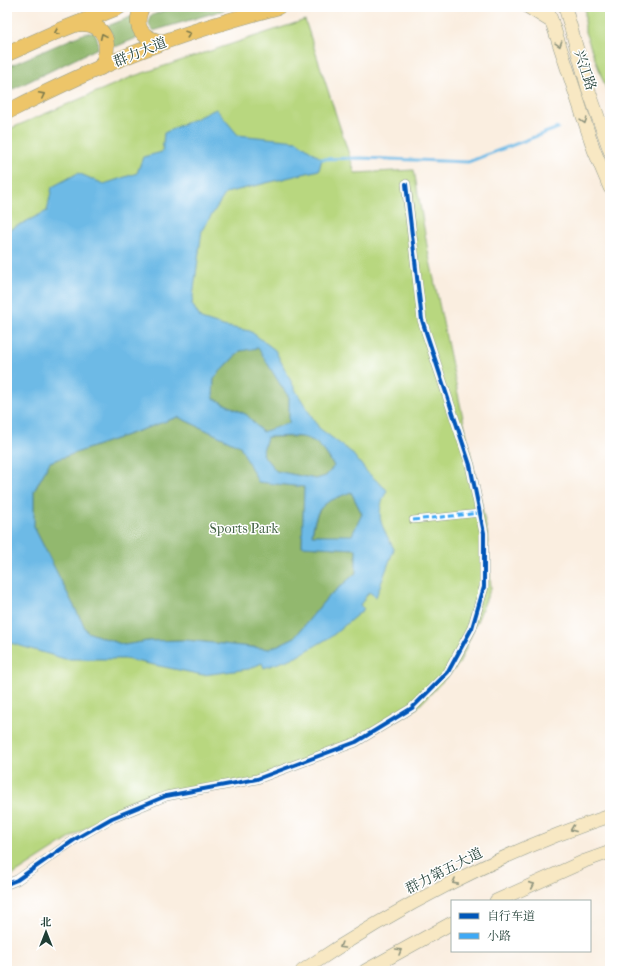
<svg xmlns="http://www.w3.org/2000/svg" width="617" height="978" viewBox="0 0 617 978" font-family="'IM FELL French Canon','Noto Serif SC',serif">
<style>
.green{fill:#b8d77f;stroke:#6c8a5a}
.forest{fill:#92b86e;stroke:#587a51}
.water{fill:#6dbae6;stroke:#467c8d;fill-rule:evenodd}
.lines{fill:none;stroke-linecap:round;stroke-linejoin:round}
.stream{stroke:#6dbae6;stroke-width:3}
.pedestrian-casing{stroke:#8c968a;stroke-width:8}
.minor-casing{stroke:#8c968a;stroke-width:10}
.secondary-casing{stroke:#8c968a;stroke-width:14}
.primary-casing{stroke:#8c968a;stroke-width:16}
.pedestrian{stroke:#fff;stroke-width:7}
.minor{stroke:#fff;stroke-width:9}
.secondary{stroke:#f8e8c3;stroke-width:13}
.primary{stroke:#edc569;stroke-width:15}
.quiet{stroke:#3fa9f5;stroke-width:3;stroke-dasharray:6 3;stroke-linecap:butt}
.cycleway-casing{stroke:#fff;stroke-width:6}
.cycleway{stroke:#0057b8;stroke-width:4}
.oneway{stroke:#7c7a4c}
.oneway2{stroke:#8c927c}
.labels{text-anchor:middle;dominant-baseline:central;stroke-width:3;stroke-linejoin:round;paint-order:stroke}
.street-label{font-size:14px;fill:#1f3d34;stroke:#fff}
.park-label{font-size:14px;fill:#456447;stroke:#fff}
</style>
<rect width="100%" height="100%" fill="#fff"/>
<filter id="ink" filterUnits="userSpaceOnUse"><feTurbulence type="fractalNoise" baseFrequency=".025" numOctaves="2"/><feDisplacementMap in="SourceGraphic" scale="8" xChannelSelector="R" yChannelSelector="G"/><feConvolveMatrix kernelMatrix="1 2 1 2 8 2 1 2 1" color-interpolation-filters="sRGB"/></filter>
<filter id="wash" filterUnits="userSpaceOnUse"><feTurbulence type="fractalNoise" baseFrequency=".012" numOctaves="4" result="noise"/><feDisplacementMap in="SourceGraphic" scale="16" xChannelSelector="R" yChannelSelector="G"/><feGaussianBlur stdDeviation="0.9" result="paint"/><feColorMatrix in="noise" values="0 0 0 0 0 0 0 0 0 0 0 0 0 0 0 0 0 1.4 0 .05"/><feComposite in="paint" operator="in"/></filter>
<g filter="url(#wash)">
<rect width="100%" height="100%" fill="#faeee0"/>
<!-- green -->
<g class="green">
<polygon points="585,7 610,7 610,99 585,32"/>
<polygon points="305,20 355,173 414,170 428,251 487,532 491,588 459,664 416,709 339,748 249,784 161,793 103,817 7,879 7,130 134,76"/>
</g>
<!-- forest -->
<g class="forest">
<polygon points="174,7 234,7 153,31 149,25 150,16"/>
<polygon points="133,16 139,37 115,47 112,45 112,34 107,26"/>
<polygon points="94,32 97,38 98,48 7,92 7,67 85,33"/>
<polygon points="258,347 280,384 289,397 289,423 262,432 247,415 213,398 214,378 240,351"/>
<polygon points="178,417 240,446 259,482 304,487 302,546 356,549 356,573 326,599 295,637 270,649 185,640 148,641 124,645 87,632 34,527 34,491 50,462"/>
<polygon points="267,437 307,437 322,447 334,466 326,476 316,479 276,471 262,454"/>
<path d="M351,492l11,22 -10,22 -40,-1c6,-32 11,-32 39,-43z"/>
</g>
<!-- water -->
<path class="water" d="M216,109l22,26 59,6 25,18 -3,11 -93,23 -24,37 -10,74 9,15 22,7 27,5 25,19 21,41 23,37 32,24 16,20 20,18c-13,27 -6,34 7,59l-18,48 -7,-5 -9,13 4,4 -32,27 -36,21 -32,11 -2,-5 -13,6 -46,6 -78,-16h-60l-58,-17v-411l40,-20 5,-24 26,-14 26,11 33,-11 6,-16 19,-5 2,-19zM258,348l22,36 9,13v26l-27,9 -15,-17 -34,-17 1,-20 26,-27zM178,417l62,29 18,36 46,5 -2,59 54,3v24l-30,26 -31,38 -25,12 -85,-9 -37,1 -24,4 -37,-13 -53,-105v-36l16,-29zM267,437c37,-1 48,-5 67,29l-8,10 -10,3 -40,-8 -14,-17zM351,492l11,22 -10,21h-40c4,-31 12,-32 39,-43z"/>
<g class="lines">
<!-- stream -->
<polyline class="stream" points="318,159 361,158 468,162 558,128"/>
</g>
</g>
<g filter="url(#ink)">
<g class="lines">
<defs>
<polyline id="pedestrian" points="413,520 480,513"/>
<polyline id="minor" points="7,884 17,880 77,838 112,818 149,803 166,796 257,779 356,742 412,708 448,672 472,628 484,587 484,533 470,465 422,320 406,184"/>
<g id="secondary">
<polyline points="528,7 552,22"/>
<polyline points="547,7 594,150 610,188"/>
<polyline points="565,7 588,88 610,151"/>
<polyline points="496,901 585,861 610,852"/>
<path d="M302,971c93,-63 201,-120 308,-155"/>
<polyline points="365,971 452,923"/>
</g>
<g id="primary">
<path d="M142,7c-10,21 1,32 21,35"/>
<path d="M78,24c29,-3 35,24 22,44"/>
<polyline points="7,54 56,32 119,7"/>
<path d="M7,112c45,-23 91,-45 138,-63 43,-17 88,-30 133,-42"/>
</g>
</defs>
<!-- pedestrian casing -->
<use href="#pedestrian" class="pedestrian-casing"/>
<!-- minor casing -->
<use href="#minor" class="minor-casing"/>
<!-- secondary casing -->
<use href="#secondary" class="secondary-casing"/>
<!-- primary casing -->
<use href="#primary" class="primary-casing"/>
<!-- pedestrian -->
<use href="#pedestrian" class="pedestrian"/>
<!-- minor -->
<use href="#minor" class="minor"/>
<!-- secondary -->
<use href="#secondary" class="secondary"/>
<!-- primary -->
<use href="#primary" class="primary"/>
<!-- quiet -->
<polyline class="quiet" points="413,520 480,513"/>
<defs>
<polyline id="cycleway" points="7,884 17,880 77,838 112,818 149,803 166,796 257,779 356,742 412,708 448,672 472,628 484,587 484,533 470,465 422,320 406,184"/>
</defs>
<!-- cycleway casing -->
<use href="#cycleway" class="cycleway-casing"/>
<!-- cycleway -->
<use href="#cycleway" class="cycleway"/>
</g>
<!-- one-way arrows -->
<defs><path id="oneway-chevron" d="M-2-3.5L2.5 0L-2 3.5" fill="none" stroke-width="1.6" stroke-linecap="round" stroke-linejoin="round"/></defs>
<g class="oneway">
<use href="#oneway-chevron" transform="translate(57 32) rotate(157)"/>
<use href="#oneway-chevron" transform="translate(188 34) rotate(-18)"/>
<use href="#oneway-chevron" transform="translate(103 36) rotate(-114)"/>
<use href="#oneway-chevron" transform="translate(42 95) rotate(-27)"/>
</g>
<g class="oneway2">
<use href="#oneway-chevron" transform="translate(559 44) rotate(72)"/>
<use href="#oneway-chevron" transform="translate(584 121) rotate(72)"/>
<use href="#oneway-chevron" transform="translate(573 829) rotate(159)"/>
<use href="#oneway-chevron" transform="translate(455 882) rotate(152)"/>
<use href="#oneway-chevron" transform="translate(532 885) rotate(-24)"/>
<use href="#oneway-chevron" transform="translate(342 946) rotate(149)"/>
<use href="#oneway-chevron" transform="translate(399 951) rotate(-30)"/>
</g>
</g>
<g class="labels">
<!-- street labels -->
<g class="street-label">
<text transform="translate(140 52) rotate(-22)">群力大道</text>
<text transform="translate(585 70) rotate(72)">兴江路</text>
<text transform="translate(444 871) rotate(-27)">群力第五大道</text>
</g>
<!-- park labels -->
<g class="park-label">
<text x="244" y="528">Sports Park</text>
</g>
</g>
<!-- margin -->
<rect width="617" height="978" fill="none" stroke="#fff" stroke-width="24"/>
<!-- legend -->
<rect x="451" y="900" width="140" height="52" fill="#ffffff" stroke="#a5b1ae"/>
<rect x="459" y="913" width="20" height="6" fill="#0057b8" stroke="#a5b1ae"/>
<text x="487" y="920" font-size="12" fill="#1f3d34">自行车道</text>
<rect x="459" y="933" width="20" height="6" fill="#3fa9f5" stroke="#a5b1ae"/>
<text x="487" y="940" font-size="12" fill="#1f3d34">小路</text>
<!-- north arrow -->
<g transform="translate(46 932)" stroke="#ffffff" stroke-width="3" paint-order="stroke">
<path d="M0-3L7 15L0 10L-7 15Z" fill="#1f3d34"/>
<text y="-6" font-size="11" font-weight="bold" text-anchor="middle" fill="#1f3d34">北</text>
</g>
</svg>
